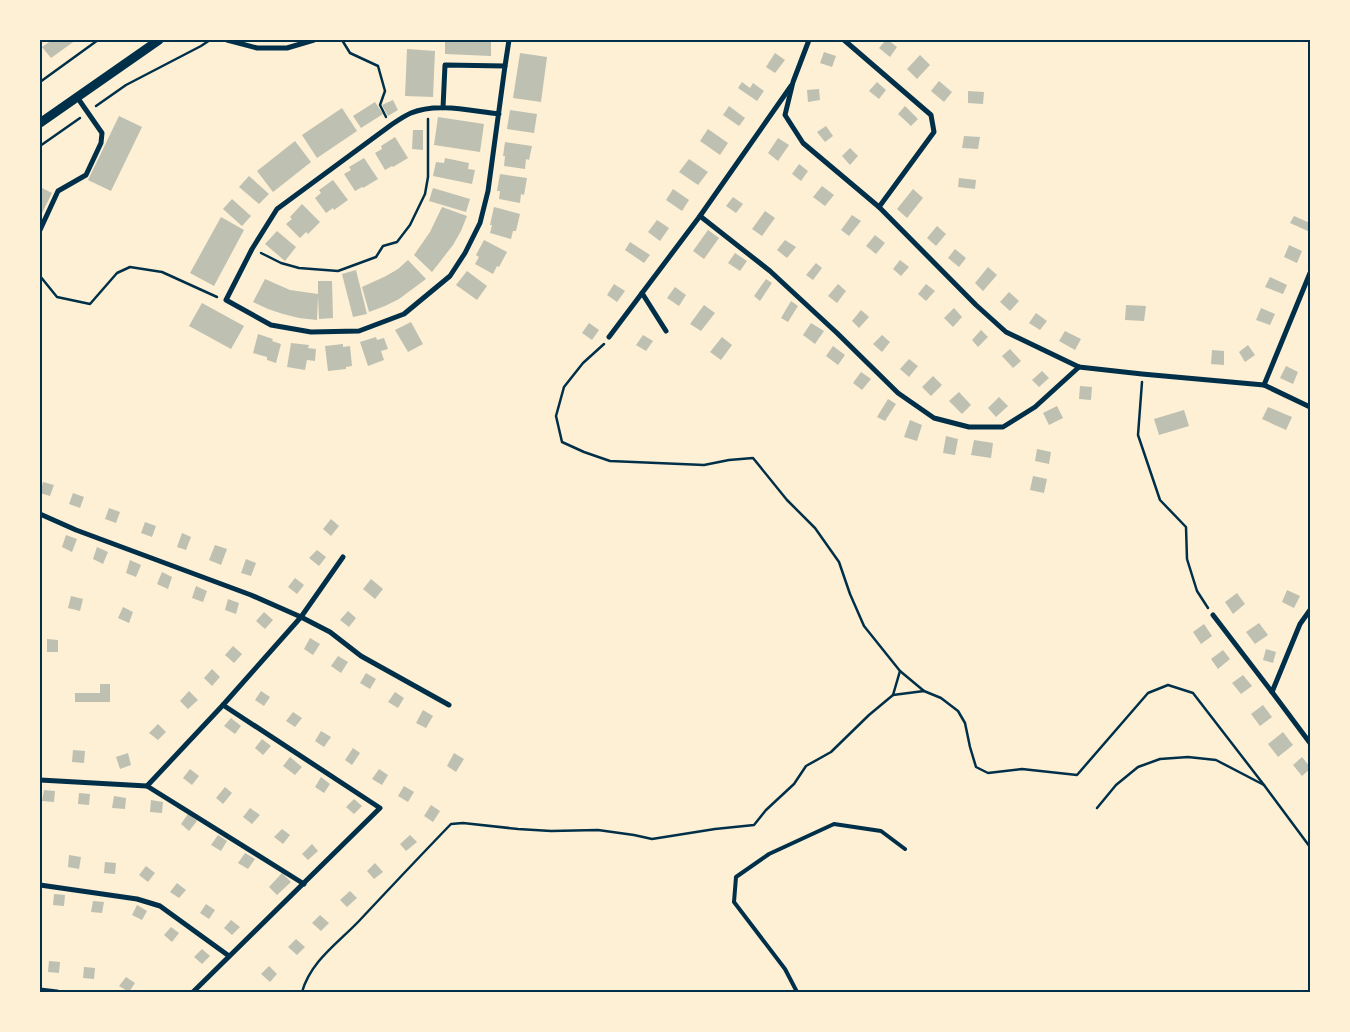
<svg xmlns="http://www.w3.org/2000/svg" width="1350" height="1032" viewBox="0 0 1350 1032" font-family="Helvetica,sans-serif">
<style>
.building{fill:#bec0b2}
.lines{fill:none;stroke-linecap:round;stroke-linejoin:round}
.path{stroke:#003049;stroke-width:2.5}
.service{stroke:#003049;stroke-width:4}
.minor{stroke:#003049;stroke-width:5}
.tertiary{stroke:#003049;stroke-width:9}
.neatline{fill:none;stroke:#003049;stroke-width:2}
</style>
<rect width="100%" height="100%" fill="#fdf0d5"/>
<!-- building -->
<g class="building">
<polygon points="52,40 76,40 51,58 42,47"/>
<polygon points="445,40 491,40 491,56 445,54"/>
<polygon points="886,40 888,40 897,47 890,57 879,48"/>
<polygon points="407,49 435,51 433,97 405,96"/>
<polygon points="824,52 836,56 832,67 820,63"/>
<polygon points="520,53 547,57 541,102 513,98"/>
<polygon points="775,53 785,60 775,73 766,67"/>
<polygon points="920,55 930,65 917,79 907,69"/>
<polygon points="939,81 952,92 944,102 931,91"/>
<polygon points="742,82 750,88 753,83 764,91 757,101 738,88"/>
<polygon points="877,82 886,90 879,99 869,91"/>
<polygon points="819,89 820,100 808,102 807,90"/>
<polygon points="968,91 984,92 983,104 968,103"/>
<polygon points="393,100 398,110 388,116 382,105"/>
<polygon points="375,102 383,114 361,128 353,116"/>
<polygon points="729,106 745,118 739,126 723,115"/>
<polygon points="905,106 918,119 911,126 898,114"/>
<polygon points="342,108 357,131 317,158 302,135"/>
<polygon points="510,110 537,114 534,133 507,129"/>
<polygon points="119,116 142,127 111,191 88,180"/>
<polygon points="438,117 484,124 480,152 434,145"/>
<polygon points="826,126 833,136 825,142 817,132"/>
<polygon points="708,129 728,143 720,155 700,141"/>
<polygon points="413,130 423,130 423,150 412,149"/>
<polygon points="964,136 980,137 978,149 962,148"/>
<polygon points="395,137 408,158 393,167 392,166 385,170 375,153 382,149 381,146"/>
<polygon points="778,138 789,145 778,161 768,153"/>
<polygon points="295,141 311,162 273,192 257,171"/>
<polygon points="505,142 532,146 529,160 526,159 525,169 504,166 505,156 503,156"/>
<polygon points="850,148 858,156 850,165 842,156"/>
<polygon points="364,158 378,179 363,188 362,187 355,191 344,174 351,170 349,167"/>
<polygon points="445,158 469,163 468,169 475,170 472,184 433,176 436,162 444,163"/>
<polygon points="689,159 708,172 698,185 679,172"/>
<polygon points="799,164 808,171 801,181 792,174"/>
<polygon points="500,174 527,178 524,195 521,194 520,203 499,199 500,191 497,191"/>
<polygon points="249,176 269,194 259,204 239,187"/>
<polygon points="959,178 976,180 975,189 958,187"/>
<polygon points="333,180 348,200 334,210 333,208 326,213 315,198 321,193 319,190"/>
<polygon points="822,186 834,195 825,206 813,197"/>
<polygon points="40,187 52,193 40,217"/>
<polygon points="433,188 470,199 466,212 429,201"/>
<polygon points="673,189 689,200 682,211 666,200"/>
<polygon points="913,189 923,198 907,218 897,209"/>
<polygon points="733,197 743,204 736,213 726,206"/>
<polygon points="232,199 251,216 242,226 223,209"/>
<polygon points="302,204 320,222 308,234 306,232 300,238 286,224 292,219 290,217"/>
<polygon points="442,207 467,216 461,231 453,245 432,272 414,255 430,232"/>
<polygon points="494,207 520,214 516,231 513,231 511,239 490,233 492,225 490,225"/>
<polygon points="765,211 775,218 762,236 752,229"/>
<polygon points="852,215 861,221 849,236 841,230"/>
<polygon points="1294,216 1310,223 1310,232 1290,223"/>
<polygon points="221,217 244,230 214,286 190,273"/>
<polygon points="657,220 669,228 660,241 648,232"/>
<polygon points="937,226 946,234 936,246 927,238"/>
<polygon points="708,230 719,238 704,259 693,251"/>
<polygon points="277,231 296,247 285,261 265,244"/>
<polygon points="875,235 885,243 876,254 866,246"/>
<polygon points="484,240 507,252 499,267 497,266 493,274 475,264 479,257 476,255"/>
<polygon points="785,240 796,247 787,258 777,250"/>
<polygon points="630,242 650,255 644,263 625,250"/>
<polygon points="1289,245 1302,251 1297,263 1284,257"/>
<polygon points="955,249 966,258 959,267 948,258"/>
<polygon points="735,253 747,261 740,271 728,263"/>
<polygon points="408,260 426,279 399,299 385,306 369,312 362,287 386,276 398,269"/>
<polygon points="900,260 909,267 901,276 893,269"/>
<polygon points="816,263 822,268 813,280 806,275"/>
<polygon points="988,267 997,275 983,291 975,283"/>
<polygon points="356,270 367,314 353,317 342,274"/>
<polygon points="467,271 487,286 477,300 456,285"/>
<polygon points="1270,277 1287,285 1283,294 1265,287"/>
<polygon points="265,279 290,290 318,294 318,281 332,281 333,318 319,319 318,296 317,320 299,318 283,314 268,309 253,302"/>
<polygon points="766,279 772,283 760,301 754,296"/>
<polygon points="614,284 625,291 617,302 607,295"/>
<polygon points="838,284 846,291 837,303 828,296"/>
<polygon points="926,284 935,291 926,301 918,294"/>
<polygon points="675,287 686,295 679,306 667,298"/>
<polygon points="1009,292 1019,301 1010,311 1000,302"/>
<polygon points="791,301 798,306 788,322 781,318"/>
<polygon points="202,303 244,326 231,349 189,326"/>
<polygon points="704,305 715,313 701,331 690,324"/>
<polygon points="1126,305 1146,306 1144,321 1125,320"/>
<polygon points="954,308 962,317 953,327 944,318"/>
<polygon points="1261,308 1275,314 1270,325 1256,320"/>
<polygon points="861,310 869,317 859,328 852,321"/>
<polygon points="1036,313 1047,321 1040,330 1029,323"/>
<polygon points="411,322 423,344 408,352 395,330"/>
<polygon points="589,323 599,330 592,340 582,333"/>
<polygon points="811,323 824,331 815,344 803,335"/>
<polygon points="981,330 988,337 978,347 972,340"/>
<polygon points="1065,331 1081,339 1075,350 1059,341"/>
<polygon points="258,334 273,339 272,341 281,344 276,363 267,360 267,357 253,353"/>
<polygon points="643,335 653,341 646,351 636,345"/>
<polygon points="882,335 890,342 882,352 873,344"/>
<polygon points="376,337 377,340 384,338 388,349 381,351 384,360 368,366 360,342"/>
<polygon points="722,337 732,345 721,360 710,352"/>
<polygon points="291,343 309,345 308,348 316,349 315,361 307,360 305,370 287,367"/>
<polygon points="343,344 343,347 350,346 352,366 346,367 346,369 328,371 325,346"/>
<polygon points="1248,345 1255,355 1245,362 1239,352"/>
<polygon points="833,346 845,355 838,365 826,356"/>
<polygon points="1010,349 1021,361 1013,368 1002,356"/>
<polygon points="1212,350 1224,351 1224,365 1211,364"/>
<polygon points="909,359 918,366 909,377 900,369"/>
<polygon points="1286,366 1298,372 1293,384 1280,378"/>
<polygon points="1042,371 1049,378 1039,387 1032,380"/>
<polygon points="861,372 871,379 862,390 853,383"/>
<polygon points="933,376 942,385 931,396 922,387"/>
<polygon points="1080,386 1092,387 1091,400 1079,399"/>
<polygon points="959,392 971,405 962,414 949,401"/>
<polygon points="999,397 1008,406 996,417 988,408"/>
<polygon points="888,399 896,404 885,421 877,417"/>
<polygon points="1057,406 1063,418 1049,425 1043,413"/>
<polygon points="1268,407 1292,417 1286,430 1262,419"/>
<polygon points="1184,410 1189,426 1159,435 1154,419"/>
<polygon points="910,420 922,425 917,441 904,437"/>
<polygon points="946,436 958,439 955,455 943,453"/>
<polygon points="974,440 993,443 991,458 971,455"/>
<polygon points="1037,449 1051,452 1049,464 1035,461"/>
<polygon points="1033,476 1047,479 1044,493 1030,490"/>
<polygon points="43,482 54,485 50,496 40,493"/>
<polygon points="73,493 84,497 80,508 69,504"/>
<polygon points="109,508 120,512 116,523 105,519"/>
<polygon points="331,519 339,526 331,536 323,529"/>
<polygon points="145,522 156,526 152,537 141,533"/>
<polygon points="182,533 191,537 186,550 177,547"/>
<polygon points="66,535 77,539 72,552 62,547"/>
<polygon points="215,545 227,549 221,565 209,560"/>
<polygon points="97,547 108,552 103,564 93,559"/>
<polygon points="317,550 326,557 319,566 309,558"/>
<polygon points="246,559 256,563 251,576 241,573"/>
<polygon points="130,560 141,565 136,577 126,573"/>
<polygon points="162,572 172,577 168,589 157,584"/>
<polygon points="295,578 304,585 297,594 288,587"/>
<polygon points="371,579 383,589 375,599 363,589"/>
<polygon points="196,586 207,591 203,602 192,598"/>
<polygon points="1287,590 1300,596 1294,608 1282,602"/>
<polygon points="1237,593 1245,604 1233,614 1225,602"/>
<polygon points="71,596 83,599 80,611 68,608"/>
<polygon points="228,599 239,603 236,614 225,610"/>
<polygon points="123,607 133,612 129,623 118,618"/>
<polygon points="348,611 356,618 349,627 340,620"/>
<polygon points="264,612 273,620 265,629 256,621"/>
<polygon points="1259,623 1268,635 1255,644 1246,632"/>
<polygon points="1204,624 1212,636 1201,644 1193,632"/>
<polygon points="310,638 320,644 313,655 304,649"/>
<polygon points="47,639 58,640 58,652 47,652"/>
<polygon points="233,646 242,654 234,663 225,655"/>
<polygon points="1266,649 1276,652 1273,663 1263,660"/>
<polygon points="1223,650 1230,659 1218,669 1211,659"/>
<polygon points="338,656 348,662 341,673 331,666"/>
<polygon points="212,669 220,677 212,686 204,678"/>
<polygon points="366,673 376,679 370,689 360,683"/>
<polygon points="1243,675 1252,686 1241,694 1232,683"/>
<polygon points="100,684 110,684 110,702 75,702 75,693 100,693"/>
<polygon points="189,691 198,700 188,709 180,701"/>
<polygon points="261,691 270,697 264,706 255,700"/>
<polygon points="395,692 404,698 398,708 388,702"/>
<polygon points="1263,705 1272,717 1260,726 1251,714"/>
<polygon points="423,710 433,716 426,728 416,723"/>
<polygon points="293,712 302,718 295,727 286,721"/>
<polygon points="231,718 241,726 235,734 224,726"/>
<polygon points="158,724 166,732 158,740 149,733"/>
<polygon points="321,731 331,737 324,747 315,741"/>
<polygon points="1283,732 1293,745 1278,757 1268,744"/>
<polygon points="262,739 271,746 263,755 255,748"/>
<polygon points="353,748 360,753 352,765 345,760"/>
<polygon points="73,750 85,751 84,763 72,762"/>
<polygon points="128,753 131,765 120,769 116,757"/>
<polygon points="454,753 464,759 456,772 447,766"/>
<polygon points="290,757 302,767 295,775 283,766"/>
<polygon points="1302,757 1310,767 1310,769 1302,776 1293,765"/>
<polygon points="190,769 199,776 192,785 183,778"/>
<polygon points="379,769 388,775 382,785 372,779"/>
<polygon points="321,777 330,784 324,793 315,787"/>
<polygon points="404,786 414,792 408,802 398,796"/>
<polygon points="225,787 232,793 223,804 216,798"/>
<polygon points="44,790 55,791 54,802 42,801"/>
<polygon points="79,793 90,794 89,805 78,804"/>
<polygon points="114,796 126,798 125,809 112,808"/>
<polygon points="354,799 362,806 354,814 346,807"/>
<polygon points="151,800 163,802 162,813 150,812"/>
<polygon points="431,805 440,811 433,822 424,816"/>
<polygon points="250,808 260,815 252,824 243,817"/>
<polygon points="188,814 197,821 189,831 181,824"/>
<polygon points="282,829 290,835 283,844 274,837"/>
<polygon points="218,835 227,841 221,851 211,845"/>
<polygon points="410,835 417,842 406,851 400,844"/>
<polygon points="312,844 318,851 308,860 302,854"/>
<polygon points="245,853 255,859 248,869 238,863"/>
<polygon points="69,855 81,857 79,869 68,867"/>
<polygon points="105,862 116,863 115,874 104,873"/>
<polygon points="375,863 383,872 374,879 367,871"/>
<polygon points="146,866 155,873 148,882 139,875"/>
<polygon points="282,873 291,882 277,895 269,887"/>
<polygon points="177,883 186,890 179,898 170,892"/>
<polygon points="350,891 357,898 347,907 340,900"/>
<polygon points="54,894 65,895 64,906 53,905"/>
<polygon points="93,901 104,902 102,913 91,912"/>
<polygon points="206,904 215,910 209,919 200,913"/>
<polygon points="137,905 147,911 142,920 132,915"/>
<polygon points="320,915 329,923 321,931 312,923"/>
<polygon points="231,920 240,927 232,935 224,928"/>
<polygon points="171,927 179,933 172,942 164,935"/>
<polygon points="296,939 305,947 297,955 288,947"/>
<polygon points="202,949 210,956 202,964 194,957"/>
<polygon points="49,961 60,962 59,973 48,972"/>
<polygon points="269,966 277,974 270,982 261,974"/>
<polygon points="84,967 95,968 94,979 83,978"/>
<polygon points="126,977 135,983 129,992 119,986"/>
</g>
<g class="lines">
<!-- path -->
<g class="path">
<polyline points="342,40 350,53 378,66 385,91 380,105 386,117"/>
<polyline points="40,82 98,40"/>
<polyline points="96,106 126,85 201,46 210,40"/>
<polyline points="40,146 80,118"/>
<polyline points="261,253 281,263 299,268 338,271 376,257 383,246 397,242 410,225 425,194 428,177 428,119"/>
<polyline points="40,276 57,297 90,304 117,273 130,267 162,272 217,297"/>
<polyline points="1142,382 1138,435 1160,500 1186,527 1187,559 1197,591 1208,608"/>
<polyline points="900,671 924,691"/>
<polyline points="893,695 924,691 941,698 958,711 965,723 970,747 976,767 988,773 1022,769 1077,775 1148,693 1168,685 1193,693 1264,785"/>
<polyline points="1097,808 1116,785 1138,767 1160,759 1188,757 1216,760 1264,785 1310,847"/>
<path d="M302,992c9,-31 35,-48 57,-71 30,-32 61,-65 92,-97l12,-1 55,6 33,2 47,-1 36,5 18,4 63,-10 39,-4 12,-15 28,-26 12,-18 25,-14 38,-37 24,-20 7,-24 -36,-45 -14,-32 -11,-32 -24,-34 -28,-28 -34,-42 -24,2 -25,5 -94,-4 -26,-9 -22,-10 -6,-26 8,-29 19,-24 21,-19"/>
</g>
<!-- service -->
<polyline class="service" points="797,992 785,969 734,902 736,877 769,854 834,824 881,831 905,849"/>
<!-- minor -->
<g class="minor">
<polyline points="227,40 257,48 287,48 314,40"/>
<polyline points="809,40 793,82 785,115 803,143 879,207 976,305 1006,332 1079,367 1142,374 1264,385 1310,407"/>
<polyline points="844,40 931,115 934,132 879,207"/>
<polyline points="505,66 509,40"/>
<path d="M443,108l2,-43 60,1 -17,125 -8,32 -15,30 -15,23 -46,38 -45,17 -48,1 -40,-7 -45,-25 26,-51 25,-40 114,-84c6,-4 13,-9 20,-12 26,-11 60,-2 88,1"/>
<polyline points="700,216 770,271 837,333 898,393 934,418 969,427 1003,427 1035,407 1079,367"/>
<polyline points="40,230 58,191 86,175 101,143 102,133 77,97"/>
<polyline points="642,293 666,331"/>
<polyline points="609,337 700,216 791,86"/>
<polyline points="1264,385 1310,273"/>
<polyline points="40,514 76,530 251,595 301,617 330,632 361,656 449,705"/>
<polyline points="1213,615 1272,692 1310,743"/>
<polyline points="1272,692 1300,624 1310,610"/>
<polyline points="40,780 147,786 223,705 301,617 343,557"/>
<polyline points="147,786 304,884"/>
<polyline points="40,885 137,899 160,906 229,956"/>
<polyline points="40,990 57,992"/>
<polyline points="193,992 380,808 223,705"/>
</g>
<!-- tertiary -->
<polyline class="tertiary" points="40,123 159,40"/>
</g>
<!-- border -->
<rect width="1350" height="1032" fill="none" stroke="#fdf0d5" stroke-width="82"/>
<rect x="41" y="41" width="1268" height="950" class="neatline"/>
</svg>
